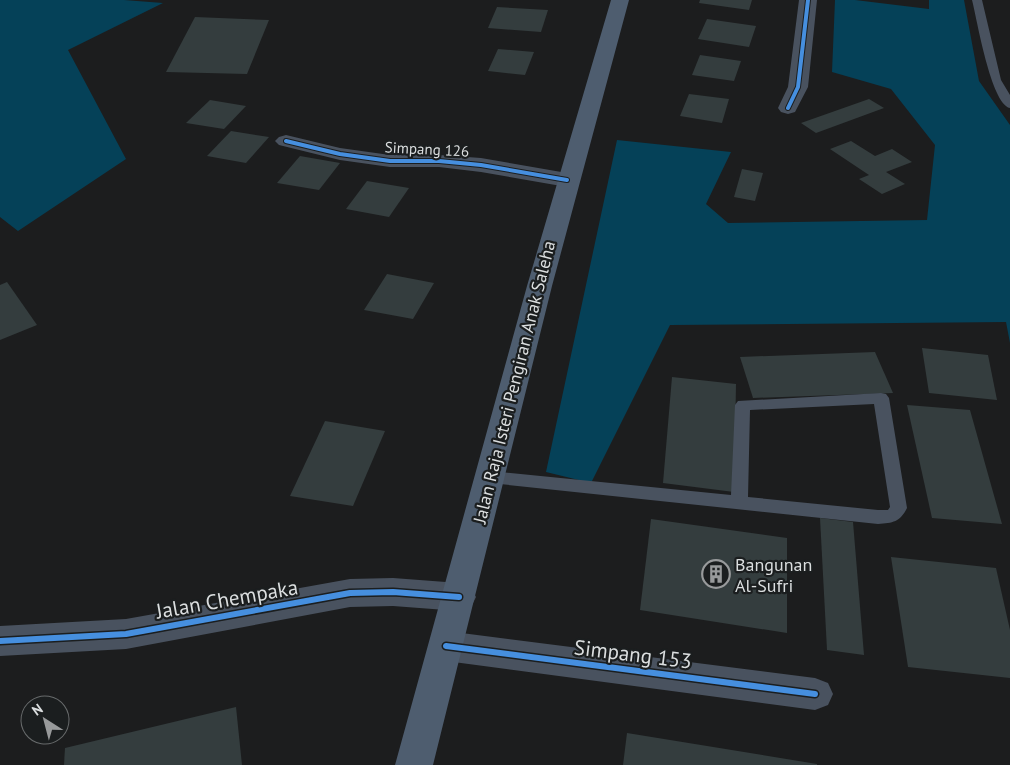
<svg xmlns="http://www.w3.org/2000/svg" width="1010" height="765" viewBox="0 0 1010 765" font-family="'PT Sans',sans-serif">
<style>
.forest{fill:#054158}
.building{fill:#343d3e}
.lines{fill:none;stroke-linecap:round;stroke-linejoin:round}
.lane{fill:#49525f;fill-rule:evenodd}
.street{fill:#49525f;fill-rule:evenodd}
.primary{fill:#4e5d6f;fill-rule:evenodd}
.cycleway-far1-casing{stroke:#1b1e1f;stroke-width:6}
.cycleway-casing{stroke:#1b1e1f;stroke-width:9}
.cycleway-far1{stroke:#468fdf;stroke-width:4}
.cycleway{stroke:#468fdf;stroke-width:6}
.labels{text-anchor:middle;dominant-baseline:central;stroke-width:4.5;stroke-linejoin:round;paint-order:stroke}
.far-street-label{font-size:15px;fill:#dbdedf;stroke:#1b1e1f}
.street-label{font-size:18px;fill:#dbdedf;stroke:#1b1e1f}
.poi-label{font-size:18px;fill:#dbdedf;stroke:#1b1e1f;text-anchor:start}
.near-street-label{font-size:21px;fill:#dbdedf;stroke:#1b1e1f}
</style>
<rect width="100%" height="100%" fill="#1c1d1e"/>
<!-- forest -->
<g class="forest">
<polygon points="0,0 124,0 163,3 68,50 126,159 18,231 0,217"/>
<polygon points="835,0 855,0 929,9 929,0 964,0 979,81 1010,125 1010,343 1006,322 670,325 591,483 546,472 617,140 731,152 706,204 728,223 927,220 935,145 891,89 832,72"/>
</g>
<!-- building -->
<g class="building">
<polygon points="700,0 752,0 749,10 699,3"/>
<polygon points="497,7 548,10 541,32 488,28"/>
<polygon points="195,17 269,20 247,74 166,72"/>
<polygon points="707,19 756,26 749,47 698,39"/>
<polygon points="498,49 534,52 525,75 488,71"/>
<polygon points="700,55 741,61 734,81 692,75"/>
<polygon points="689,94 729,99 722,123 680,116"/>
<polygon points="869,99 884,108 816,133 801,123"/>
<polygon points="210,100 246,106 224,129 186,123"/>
<polygon points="231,131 269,137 246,163 207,156"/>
<polygon points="851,141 875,156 892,149 912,162 886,172 905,184 882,194 859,179 869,175 830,149"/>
<polygon points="300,156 340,163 319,190 277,183"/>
<polygon points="742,169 763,173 755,201 734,197"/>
<polygon points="367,181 409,188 389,217 346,209"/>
<polygon points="387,274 434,283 413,319 364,310"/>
<polygon points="7,282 37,325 0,340 0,285"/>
<polygon points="922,348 988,355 997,400 929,393"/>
<polygon points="875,352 893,393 753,398 740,357"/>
<polygon points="672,377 736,384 734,492 663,483"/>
<polygon points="907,405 970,410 1002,524 932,518"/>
<polygon points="325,421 385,431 353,506 290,496"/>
<polygon points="820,518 853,522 864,655 827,650"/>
<polygon points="651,519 787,538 787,633 640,610"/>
<polygon points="891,557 996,568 1010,630 1010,678 908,667"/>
<polygon points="236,707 242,765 64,765 65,748"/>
<polygon points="627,733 817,764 817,765 623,765"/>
</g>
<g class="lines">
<!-- lane -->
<g class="lane">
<path d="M972,0h10l19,80 9,15v13c-19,-4 -33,-89 -38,-108z"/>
<path d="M881,393l5,1 3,4 18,110c-7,14 -14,15 -29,16l-388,-41 -6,-2 -2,-4 2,-4 6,-2 241,24 4,-90 3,-4zM874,404l16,103 -2,3h-10l-130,-13 2,-87z"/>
</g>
<!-- street -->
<g class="street">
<polygon points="799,0 817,0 808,87 795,112 788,114 781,112 778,108 788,87"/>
<polygon points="286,135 340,148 390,155 439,155 481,158 567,173 575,175 578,180 575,185 567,187 481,172 439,167 390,167 340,160 279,145 275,141 279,137"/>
<polygon points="393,578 459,583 471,587 476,597 471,607 459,611 393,606 350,607 126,649 0,656 0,626 126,619 350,579"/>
<polygon points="446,631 815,678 828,683 833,694 828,705 815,710 446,661 434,657 429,646 434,635"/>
</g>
<!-- primary -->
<polygon class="primary" points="611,0 629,0 552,286 433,765 395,765 527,286"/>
<defs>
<g id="cycleway-far1">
<polyline points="788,108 798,87 808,0"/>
<polyline points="286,141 340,154 390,161 439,161 481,165 567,180"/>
</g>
<g id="cycleway">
<polyline points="0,641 126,634 350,593 393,592 459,597"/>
<polyline points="446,646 815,694"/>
</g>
</defs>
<!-- cycleway-far1 casing -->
<use href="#cycleway-far1" class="cycleway-far1-casing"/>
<!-- cycleway casing -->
<use href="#cycleway" class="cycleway-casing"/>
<!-- cycleway-far1 -->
<use href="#cycleway-far1" class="cycleway-far1"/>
<!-- cycleway -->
<use href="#cycleway" class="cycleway"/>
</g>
<!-- icons -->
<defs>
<symbol id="building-ring" viewBox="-11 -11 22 22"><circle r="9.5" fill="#1b1e1f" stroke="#989a9b" stroke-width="1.5"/><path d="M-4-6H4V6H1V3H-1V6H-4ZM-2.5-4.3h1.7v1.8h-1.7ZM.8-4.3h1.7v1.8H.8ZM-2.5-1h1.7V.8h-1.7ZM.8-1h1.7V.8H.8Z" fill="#989a9b"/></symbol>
</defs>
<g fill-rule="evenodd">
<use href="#building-ring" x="700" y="558" width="32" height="32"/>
</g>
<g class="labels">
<!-- far-street labels -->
<g class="far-street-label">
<text transform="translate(427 149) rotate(3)">Simpang 126</text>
</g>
<!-- street labels -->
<g class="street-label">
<text transform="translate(514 382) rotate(-76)">Jalan Raja Isteri Pengiran Anak Saleha</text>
</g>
<!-- poi labels -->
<g class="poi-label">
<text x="735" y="564">Bangunan<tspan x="735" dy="21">Al-Sufri</tspan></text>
</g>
<!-- near-street labels -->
<g class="near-street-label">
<text transform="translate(227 599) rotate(-10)">Jalan Chempaka</text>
<text transform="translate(633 654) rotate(7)">Simpang 153</text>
</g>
</g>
<!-- north arrow -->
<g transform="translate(45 720) rotate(324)"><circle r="24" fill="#1b1e1f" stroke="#686b6c"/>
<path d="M0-4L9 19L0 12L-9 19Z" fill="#989a9b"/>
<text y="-8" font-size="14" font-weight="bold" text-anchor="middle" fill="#dbdedf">N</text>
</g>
</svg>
